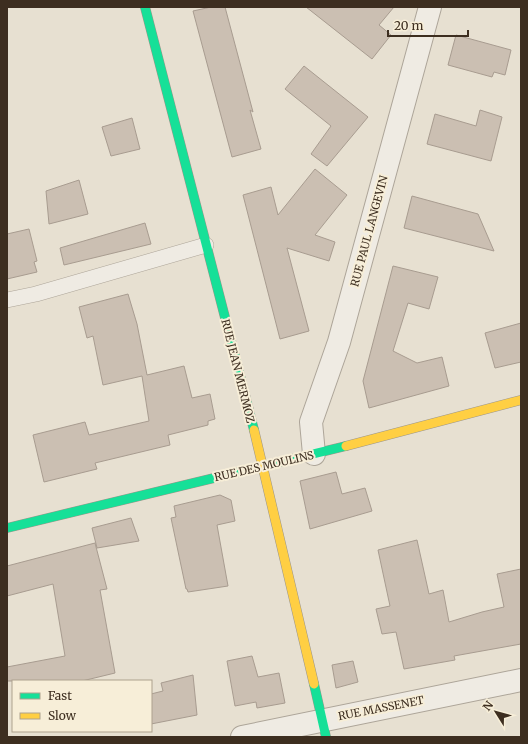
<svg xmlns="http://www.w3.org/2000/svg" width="528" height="744" viewBox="0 0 528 744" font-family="Merriweather,serif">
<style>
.building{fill:#cbbfb2;stroke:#a89c90}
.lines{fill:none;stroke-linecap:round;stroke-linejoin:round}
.lane-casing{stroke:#ada599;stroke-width:16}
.street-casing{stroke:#ada599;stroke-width:24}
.fast-casing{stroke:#9c958a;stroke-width:10}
.slow-casing{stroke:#9c958a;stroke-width:10}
.lane{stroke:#efebe3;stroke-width:15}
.street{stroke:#efebe3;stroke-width:22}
.fast{stroke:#16e098;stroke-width:9}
.slow{stroke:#ffcf43;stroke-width:9}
.labels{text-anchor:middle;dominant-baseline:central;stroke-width:4;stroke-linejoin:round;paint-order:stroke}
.street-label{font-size:11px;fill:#3d2e20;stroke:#f7eed8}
</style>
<rect width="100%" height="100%" fill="#e7e0d1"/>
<!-- building -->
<g class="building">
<polygon points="211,7 225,7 253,112 250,110 261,149 232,157 193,11"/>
<polygon points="306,7 394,7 379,25 391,35 372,59"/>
<polygon points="456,35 511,50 505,75 494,72 492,77 448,65"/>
<polygon points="304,66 368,117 327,166 311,154 331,126 285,89"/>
<polygon points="480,110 502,117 491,161 427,144 435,114 476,126"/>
<polygon points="132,118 140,149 111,156 102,127"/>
<polygon points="315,169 347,195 315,235 335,242 329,261 287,248 309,331 280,339 243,195 271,187 278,215"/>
<polygon points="79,180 88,214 49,224 46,191"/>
<polygon points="412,196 478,214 494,251 404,228"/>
<polygon points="145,223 151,244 64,265 60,248"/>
<polygon points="29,229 37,261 34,262 37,272 7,279 7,234"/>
<polygon points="393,266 438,277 429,309 408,303 393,351 417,363 442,357 449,386 369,408 363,381"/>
<polygon points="128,294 137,324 147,375 184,366 192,398 210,394 215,419 208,421 208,425 168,435 170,445 95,463 97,469 44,482 33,435 85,422 89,435 149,421 142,376 103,385 93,336 87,338 79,307"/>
<polygon points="521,323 521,362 495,368 485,333"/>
<polygon points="336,472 342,494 365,488 372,511 310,529 300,481"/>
<polygon points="220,495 231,500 235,521 217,525 228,586 188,592 187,589 186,589 171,518 176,517 174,506"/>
<polygon points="131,518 139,541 97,548 92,528"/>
<polygon points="417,540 429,594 443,590 449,622 482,612 504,607 497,574 521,569 521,644 454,656 455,660 404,669 396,632 382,634 376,609 390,606 378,550"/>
<polygon points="95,543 107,589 100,590 115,673 82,681 7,681 7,667 65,656 53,584 7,596 7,566"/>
<polygon points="252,656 258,677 279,673 285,703 257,708 256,702 235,706 227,661"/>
<polygon points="353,661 358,682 336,688 332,665"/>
<polygon points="193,675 197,715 151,724 151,694 163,691 161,683"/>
</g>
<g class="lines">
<defs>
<polyline id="lane" points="7,300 36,294 206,245"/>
<g id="street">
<polyline points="314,454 311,422 339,342 430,7"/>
<polyline points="242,737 521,680"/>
</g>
<g id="fast">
<polyline points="145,7 254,430"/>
<polyline points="7,528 346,446"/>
<polyline points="314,684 326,737"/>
</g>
<g id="slow">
<polyline points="254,430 314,684"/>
<polyline points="346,446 521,400"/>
</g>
</defs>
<!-- lane casing -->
<use href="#lane" class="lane-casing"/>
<!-- street casing -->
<use href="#street" class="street-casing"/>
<!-- fast casing -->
<use href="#fast" class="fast-casing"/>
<!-- slow casing -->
<use href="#slow" class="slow-casing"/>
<!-- lane -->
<use href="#lane" class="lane"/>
<!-- street -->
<use href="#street" class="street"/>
<!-- fast -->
<use href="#fast" class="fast"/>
<!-- slow -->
<use href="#slow" class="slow"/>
</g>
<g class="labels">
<!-- street labels -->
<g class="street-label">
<text transform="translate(369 231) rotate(-75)">RUE PAUL LANGEVIN</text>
<text transform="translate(238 371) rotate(76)">RUE JEAN MERMOZ</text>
<text transform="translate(264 466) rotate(-13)">RUE DES MOULINS</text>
<text transform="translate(381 708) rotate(-11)">RUE MASSENET</text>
</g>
</g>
<!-- border -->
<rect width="528" height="744" fill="none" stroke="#3d2e20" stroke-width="16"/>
<!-- legend -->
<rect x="12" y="680" width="140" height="52" fill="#f7eed8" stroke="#ada18e"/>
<rect x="20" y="693" width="20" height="6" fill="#16e098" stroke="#ada18e"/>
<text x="48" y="700" font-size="12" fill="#3d2e20">Fast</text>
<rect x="20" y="713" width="20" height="6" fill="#ffcf43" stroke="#ada18e"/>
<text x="48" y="720" font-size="12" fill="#3d2e20">Slow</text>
<!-- north arrow -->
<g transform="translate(496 712) rotate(307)" stroke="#f7eed8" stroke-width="3" paint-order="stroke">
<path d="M0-3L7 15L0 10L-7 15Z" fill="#3d2e20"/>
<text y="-6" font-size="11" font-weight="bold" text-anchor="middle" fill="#3d2e20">N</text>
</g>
<!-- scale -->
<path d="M388 30v6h80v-6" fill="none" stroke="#3d2e20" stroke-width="2"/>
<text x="394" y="30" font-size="12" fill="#3d2e20" stroke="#f7eed8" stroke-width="3" paint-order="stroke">20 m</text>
</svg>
